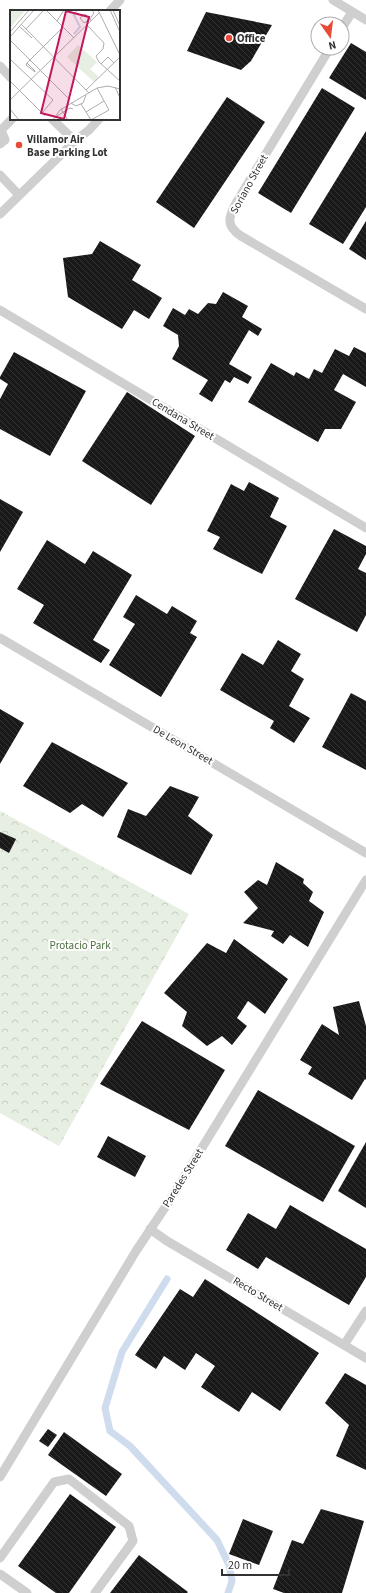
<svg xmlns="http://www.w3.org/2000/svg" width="366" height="1593" viewBox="0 0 366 1593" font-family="'Source Sans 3',sans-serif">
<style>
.forest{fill:url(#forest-crowns)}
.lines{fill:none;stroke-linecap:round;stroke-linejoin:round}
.stream{stroke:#cedcee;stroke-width:7}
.building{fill:url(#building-back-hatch)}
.lane{stroke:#cfcfcf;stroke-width:9}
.poi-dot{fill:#e74a36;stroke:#fff;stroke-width:1.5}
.labels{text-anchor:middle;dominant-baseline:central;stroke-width:4;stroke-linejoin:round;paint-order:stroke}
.poi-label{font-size:11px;font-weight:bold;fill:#323232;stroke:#fff;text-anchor:start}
.street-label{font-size:11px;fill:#323232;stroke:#fff}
.park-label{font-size:11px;fill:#4c703e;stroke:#fff}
.inset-river{fill:none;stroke:#cedcee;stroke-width:2}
.inset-road{fill:none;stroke:#adadad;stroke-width:1}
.view{fill:#c2185b;fill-opacity:0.15;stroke:#c2185b;stroke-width:2}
.inset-edge{fill:none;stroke:#323232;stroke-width:2}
</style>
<defs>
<pattern id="forest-crowns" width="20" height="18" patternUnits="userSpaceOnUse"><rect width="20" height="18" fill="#e6efe1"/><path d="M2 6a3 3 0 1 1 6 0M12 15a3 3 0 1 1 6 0" fill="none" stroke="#c6cdc2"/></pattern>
<pattern id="building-back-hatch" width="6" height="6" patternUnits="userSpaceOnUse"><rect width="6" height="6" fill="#191919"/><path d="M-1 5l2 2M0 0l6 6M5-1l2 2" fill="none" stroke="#323232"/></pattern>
</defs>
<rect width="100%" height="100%" fill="#fff"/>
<!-- forest -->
<polygon class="forest" points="0,811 189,914 59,1146 0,1113"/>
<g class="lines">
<!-- stream -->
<polyline class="stream" points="167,1279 122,1352 105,1408 110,1431 130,1446 217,1540 229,1565 232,1581 228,1593"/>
</g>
<!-- building -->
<g class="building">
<polygon points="206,12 272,25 251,61 241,70 187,51"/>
<polygon points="351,43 366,52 366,100 329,78"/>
<polygon points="322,88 355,108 291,213 258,193"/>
<polygon points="227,97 265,122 194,228 156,202"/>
<polygon points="366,131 366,207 343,244 309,224"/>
<polygon points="366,221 366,260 349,249"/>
<polygon points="100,241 141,265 132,280 162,298 149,319 134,310 122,329 68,297 63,258 92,254"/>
<polygon points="223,292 248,306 242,317 262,329 258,336 249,330 229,364 252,377 248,384 234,377 230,383 225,380 212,402 199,394 208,380 172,359 179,346 178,335 163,326 173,308 185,315 189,309 198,314 208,303 216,304"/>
<polygon points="354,347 366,353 366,387 343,374 334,390 356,402 341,429 325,429 318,442 248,402 271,363 294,376 296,372 309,379 314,369 322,373 335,349 349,356"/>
<polygon points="14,352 86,391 50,456 0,429 0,399 8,384 0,379 0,377"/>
<polygon points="127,392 195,436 151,505 82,461"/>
<polygon points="249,482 279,498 270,517 287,526 262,574 213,549 220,537 207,531 231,484 244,491"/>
<polygon points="0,499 23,512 0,552"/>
<polygon points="334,529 366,546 366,554 358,569 366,573 366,615 357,632 295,599"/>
<polygon points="47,540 85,564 93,551 132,575 93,640 110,650 101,663 33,623 44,605 17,589"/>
<polygon points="136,595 167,614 172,606 197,621 190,633 197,637 161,697 109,665 135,624 123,617"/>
<polygon points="278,640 301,654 291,671 304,679 289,706 310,718 294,743 270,728 274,721 220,690 242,653 263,665"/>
<polygon points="351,693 366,701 366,770 322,747"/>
<polygon points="0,709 24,723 0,764"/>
<polygon points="52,742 128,783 103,817 82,804 70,813 23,786"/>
<polygon points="170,786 199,797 188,816 213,835 191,875 117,837 128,809 146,816"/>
<polygon points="0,832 16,839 9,853 0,848"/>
<polygon points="276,862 304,879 303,883 313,892 309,901 324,912 308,947 290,935 283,944 271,936 274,931 243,923 258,908 244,892 258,880 267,885"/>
<polygon points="234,939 288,979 265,1014 248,1001 237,1018 247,1026 232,1045 222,1036 207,1046 182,1026 187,1012 164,993 207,943 226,953"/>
<polygon points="359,1001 366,1026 366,1080 365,1079 352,1100 308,1074 312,1067 300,1060 322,1024 339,1035 333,1007"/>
<polygon points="142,1021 225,1070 189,1130 100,1084"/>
<polygon points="258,1090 355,1146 323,1202 225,1146"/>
<polygon points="108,1136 146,1156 135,1177 97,1157"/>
<polygon points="366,1142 366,1208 338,1191"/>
<polygon points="290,1205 366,1249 366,1277 349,1305 266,1257 258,1269 226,1250 248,1213 276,1229"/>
<polygon points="205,1279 319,1353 280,1411 252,1392 239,1412 201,1387 215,1366 196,1353 185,1370 164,1356 156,1369 135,1355 180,1289 193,1297"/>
<polygon points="345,1373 366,1385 366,1470 336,1456 349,1425 325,1403"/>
<polygon points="48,1429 57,1435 48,1447 39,1441"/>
<polygon points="64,1432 122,1474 106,1496 48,1455"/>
<polygon points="70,1494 116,1527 69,1593 56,1593 18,1566"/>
<polygon points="321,1509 364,1521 342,1593 284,1593 273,1589 292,1540 303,1544"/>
<polygon points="243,1519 273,1531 259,1565 229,1554"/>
<polygon points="139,1555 188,1592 187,1593 110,1593"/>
</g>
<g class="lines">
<!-- lane -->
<g class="lane">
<polyline points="333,0 366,20"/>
<polyline points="110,11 120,0"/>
<polyline points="342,28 352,12"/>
<path d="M330,48l-94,155c-8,15 -10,23 5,33l125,73"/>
<polyline points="0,66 11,78"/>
<polyline points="52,119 75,141"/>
<polyline points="0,144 5,140 1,130 12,119"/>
<polyline points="0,175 19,195"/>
<polyline points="0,214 75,141 89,130 99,119"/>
<polyline points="0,310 366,528"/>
<polyline points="0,638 366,853"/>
<polyline points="150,1229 167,1241 366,1358"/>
<polyline points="344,1345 366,1311"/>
<polyline points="0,1477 136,1251 170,1200 366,880"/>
<polyline points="0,1558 54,1482 69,1479 129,1526 133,1541 95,1593"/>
<polyline points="0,1574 27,1593"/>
</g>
</g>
<!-- markers -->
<g class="poi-dot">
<circle cx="229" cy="38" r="4"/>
<circle cx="19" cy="145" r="4"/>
</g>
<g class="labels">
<!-- poi labels -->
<g class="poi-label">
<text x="237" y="38">Office</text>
<text x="27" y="139">Villamor Air<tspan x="27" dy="13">Base Parking Lot</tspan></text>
</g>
<!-- street labels -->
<g class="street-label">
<text transform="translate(249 184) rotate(-61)">Soriano Street</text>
<text transform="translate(183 419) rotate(31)">Cendana Street</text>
<text transform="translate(183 745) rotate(30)">De Leon Street</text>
<text transform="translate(183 1178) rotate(-58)">Paredes Street</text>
<text transform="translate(258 1294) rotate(31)">Recto Street</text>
</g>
<!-- park labels -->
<g class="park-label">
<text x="80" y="945">Protacio Park</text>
</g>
</g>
<!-- overview -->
<g transform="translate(10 10)">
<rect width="110" height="110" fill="#fff"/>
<path d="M0,0h16l-16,18z" fill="#e6efe1"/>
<path d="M68,35l19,17 -7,7 9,8 -5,5 -27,-25z" fill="#e6efe1"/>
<path class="inset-river" d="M64,24l6,-7 -6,-12 3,-5"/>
<path class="inset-road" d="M36,0l28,28M88,0l22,45M100,0l10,22M103,0l7,16M47,11l7,-11M81,11l-1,-2 -5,-5 -5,4 4,5 6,-4 4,-6 -2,-3M11,14l68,69M77,15l17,18 -1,6 -7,7 3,6M9,16l13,12M16,19l18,-19M0,22l19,-22M0,27l24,-27M0,30l59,59M0,49l43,41 -11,13M89,52l21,19M17,53l36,-36M17,53l8,8v1l-9,-7zM91,54l7,-7 6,6M0,71l35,35M105,77l5,11M76,80l34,-33M0,90l89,-87M61,93l5,3 7,-3 3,-8M71,94l10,16M0,99l9,11M51,99l7,11M76,102l18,-11M47,106l13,-8 3,1M43,110l7,-10 37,-22 11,-2 12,3M81,110l18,-10 -12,-22"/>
<path class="view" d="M56,1l23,6 -25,102 -23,-6z"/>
<rect width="110" height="110" class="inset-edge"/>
</g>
<!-- north arrow -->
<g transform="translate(330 36) rotate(166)"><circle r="19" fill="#ffffff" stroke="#adadad"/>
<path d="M0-3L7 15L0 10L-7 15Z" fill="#e74a36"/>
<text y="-6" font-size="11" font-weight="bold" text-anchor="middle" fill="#323232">N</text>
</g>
<!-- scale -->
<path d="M222 1569v6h67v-6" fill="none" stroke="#323232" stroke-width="2"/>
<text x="228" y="1569" font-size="12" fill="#323232" stroke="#ffffff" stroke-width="3" paint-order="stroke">20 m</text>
</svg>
